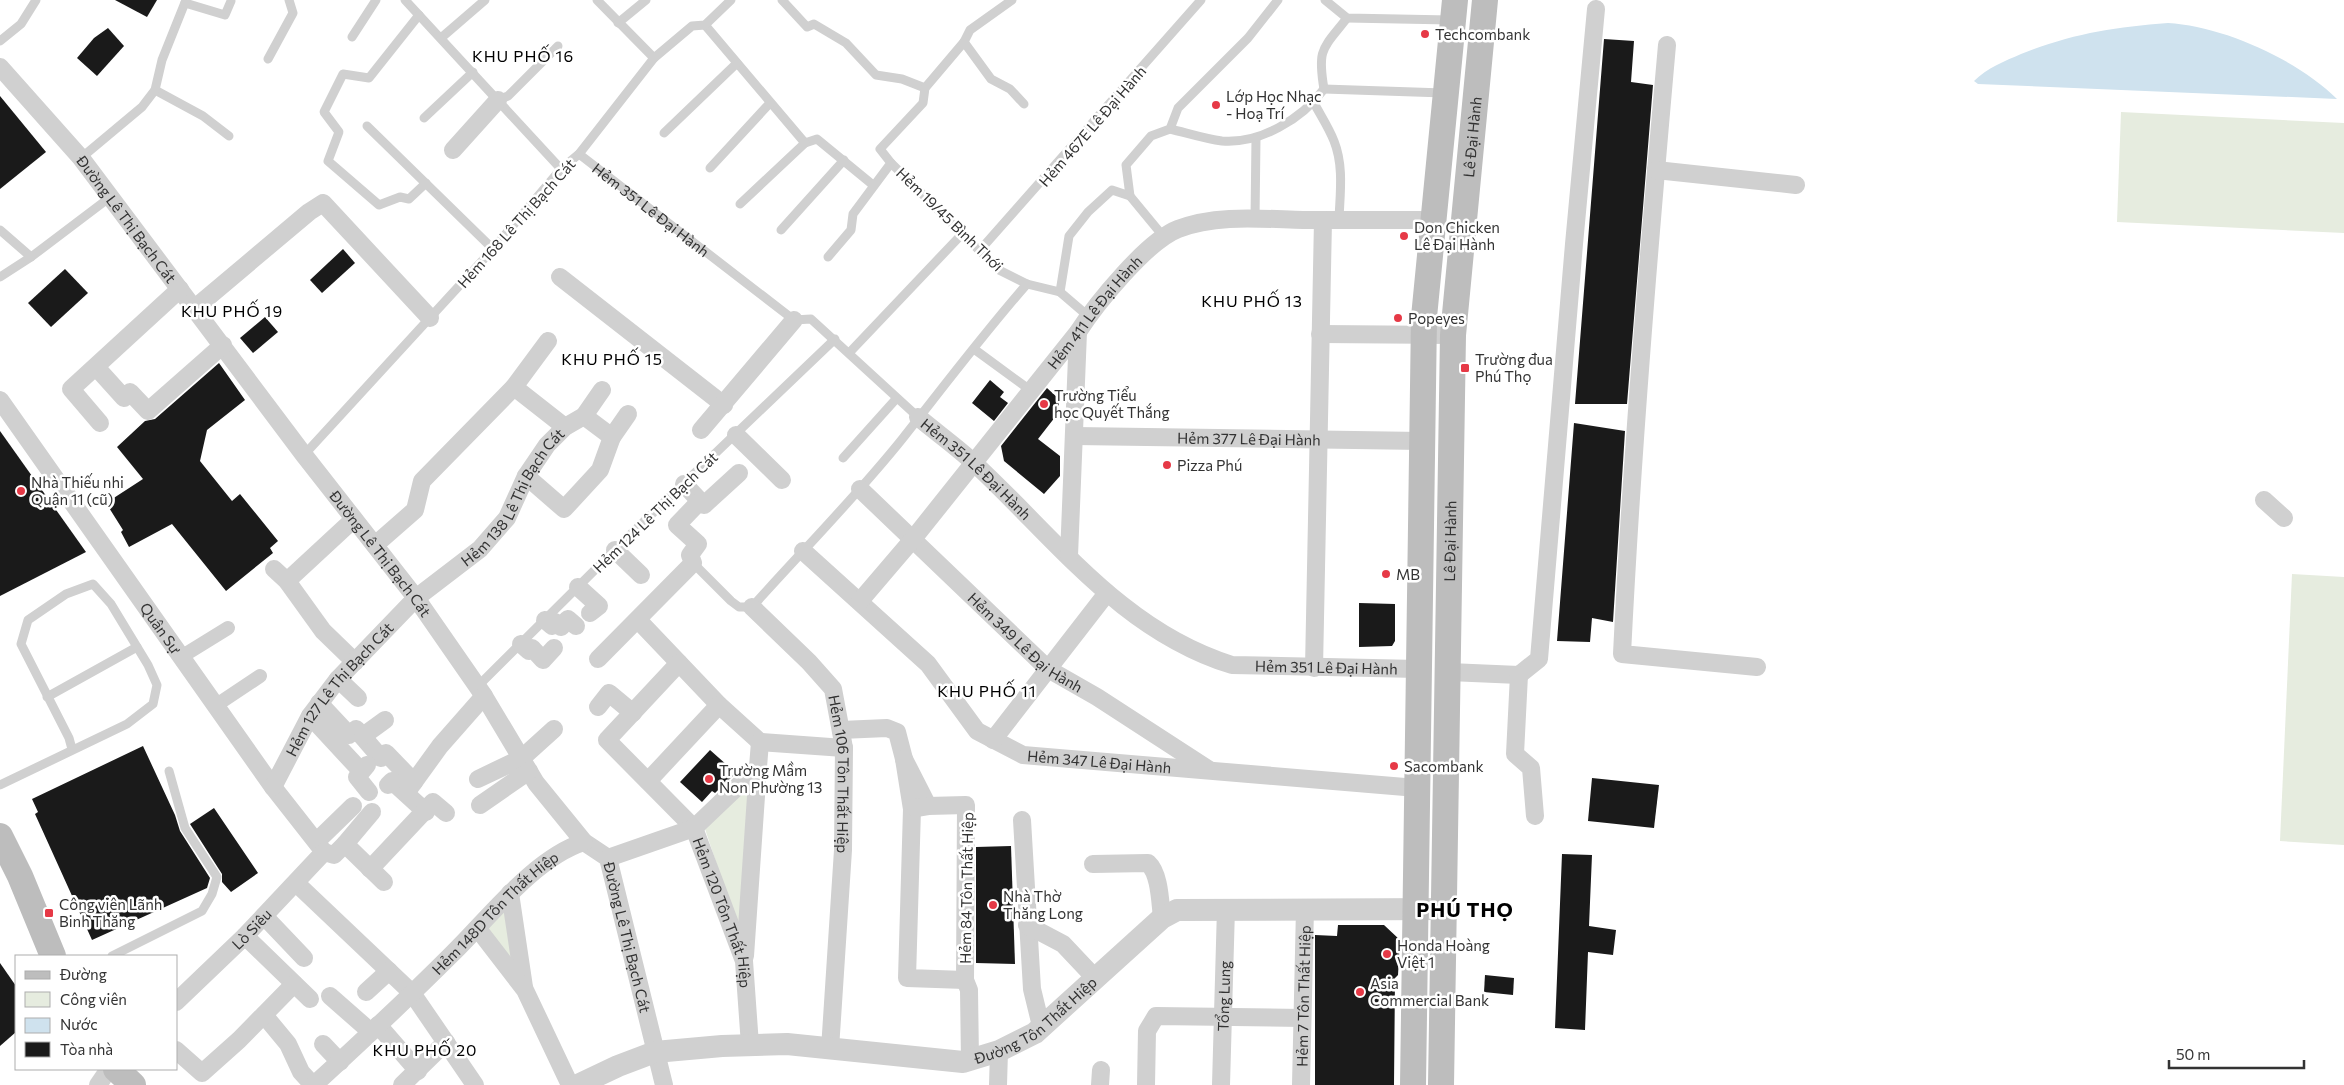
<svg xmlns="http://www.w3.org/2000/svg" width="2344" height="1085" viewBox="0 0 2344 1085" font-family="Commissioner,sans-serif">
<style>
.green{fill:#e6ecdf}
.water{fill:#cfe2ee}
.building{fill:#1a1a1a}
.lines{fill:none;stroke-linecap:round;stroke-linejoin:round}
.service{stroke:#d0d0d0;stroke-width:9}
.pedestrian{stroke:#d0d0d0;stroke-width:14}
.minor{stroke:#d0d0d0;stroke-width:18}
.tertiary{stroke:#d0d0d0;stroke-width:22}
.secondary{stroke:#bdbdbd;stroke-width:26}
.poi-dot{fill:#e63946;stroke:#fff;stroke-width:2}
.labels{text-anchor:middle;dominant-baseline:central;stroke-width:5;stroke-linejoin:round;paint-order:stroke}
.poi-label{font-size:15px;fill:#333;stroke:#fff;text-anchor:start}
.street-label{font-size:15px;fill:#333;stroke:#fff}
.neighbourhood-label{font-size:16px;letter-spacing:1px;fill:#000;stroke:#fff}
.district-label{font-size:20px;font-weight:bold;letter-spacing:1px;fill:#000;stroke:#fff}
</style>
<rect width="100%" height="100%" fill="#fff"/>
<!-- green -->
<g class="green">
<polygon points="2121,112 2344,123 2344,233 2117,222"/>
<polygon points="2292,574 2344,577 2344,845 2280,841"/>
<polygon points="752,781 741,937 704,826"/>
<polygon points="505,899 518,972 481,921"/>
</g>
<!-- water -->
<path class="water" d="M2168,23c55,3 130,37 169,76l-359,-15 -4,-3c13,-13 31,-20 47,-27 50,-20 93,-27 147,-31z"/>
<!-- building -->
<g class="building">
<polygon points="115,0 157,0 147,17"/>
<polygon points="108,28 124,46 97,76 77,58 94,38"/>
<polygon points="1604,39 1634,41 1631,82 1653,85 1627,404 1575,404"/>
<polygon points="0,96 46,152 0,189"/>
<polygon points="343,249 355,263 322,293 310,280"/>
<polygon points="65,269 88,293 51,327 28,303"/>
<polygon points="265,317 278,332 253,353 240,338"/>
<polygon points="219,363 245,400 207,430 200,461 232,501 240,494 278,541 270,548 273,553 226,591 172,524 129,547 121,532 123,530 106,503 143,479 117,447 145,421 155,419"/>
<polygon points="990,380 1004,392 1000,397 1008,403 994,421 972,403"/>
<polygon points="1047,388 1059,399 1059,412 1038,439 1060,456 1060,476 1044,494 1004,461 1001,446"/>
<polygon points="1574,423 1625,431 1613,622 1592,618 1590,642 1557,641"/>
<polygon points="0,431 86,552 0,596"/>
<polygon points="1359,603 1395,604 1395,641 1392,646 1359,647"/>
<polygon points="143,746 175,815 180,831 210,878 207,888 92,940 35,814 38,812 32,799"/>
<polygon points="710,750 736,773 715,793 712,791 702,802 680,782"/>
<polygon points="1592,778 1659,785 1654,828 1588,821"/>
<polygon points="214,808 258,873 231,892 222,882 222,874 190,824"/>
<polygon points="1011,846 1015,964 976,963 976,847"/>
<polygon points="1562,854 1592,855 1589,926 1616,930 1613,955 1588,952 1585,1030 1555,1028"/>
<polygon points="1338,925 1384,925 1400,940 1398,975 1395,978 1394,1085 1315,1085 1315,935 1337,936"/>
<polygon points="0,963 16,986 16,1032 0,1046"/>
<polygon points="1485,975 1514,978 1513,995 1484,992"/>
</g>
<g class="lines">
<!-- service -->
<g class="service">
<polyline points="405,0 561,169"/>
<polyline points="597,0 654,58"/>
<polyline points="782,0 807,27 814,24 846,43 876,75 902,79 925,88"/>
<polyline points="1325,0 1347,18 1450,20"/>
<polyline points="185,3 225,15 231,1"/>
<polyline points="419,15 369,78 343,74 324,112 339,132 328,161 379,205 400,197 409,199 426,183"/>
<polyline points="618,23 646,0"/>
<polyline points="705,25 805,143 817,139 873,185"/>
<polyline points="352,37 376,0"/>
<polyline points="441,38 485,0"/>
<polyline points="0,41 21,24 36,0"/>
<polyline points="964,42 991,79 1010,89 1024,104"/>
<polyline points="268,59 293,13 289,0"/>
<polyline points="1324,89 1444,93"/>
<path d="M1324,89c-7,-41 -1,-40 23,-71"/>
<polyline points="155,90 203,116 229,136"/>
<polyline points="498,100 508,96 558,46"/>
<path d="M1314,103c7,13 15,25 20,38 10,25 6,53 5,78"/>
<polyline points="424,118 473,72"/>
<polyline points="367,126 493,249"/>
<path d="M1170,129c17,4 35,10 52,12 38,3 80,-22 102,-52"/>
<polyline points="664,133 737,63"/>
<path id="s1" d="M579,154l215,166 17,-1 107,98"/>
<polyline points="81,158 142,107 155,90 162,60 186,0"/>
<polyline points="891,163 999,270 1027,284 1060,292 1088,316"/>
<polyline points="710,168 770,103"/>
<polyline points="1130,196 1163,236"/>
<polyline points="740,204 805,143"/>
<polyline points="1255,219 1256,138"/>
<polyline points="0,230 31,257"/>
<polyline points="781,230 844,160"/>
<polyline points="981,249 1201,0"/>
<polyline points="828,257 851,230 853,214 891,163 880,149 923,103 925,88 964,42 970,30 1012,0"/>
<polyline points="0,277 31,257 109,198"/>
<polyline points="1060,292 1069,236 1088,212 1112,190 1130,196 1126,165 1151,136 1170,129 1178,108 1248,38 1278,0"/>
<polyline points="974,349 1030,390"/>
<polyline points="850,352 963,233"/>
<polyline points="304,455 493,249 561,169 579,154 654,58 692,26 705,25 731,0"/>
<polyline points="843,458 896,399"/>
<path d="M693,563l38,38 8,6h13c50,-56 104,-110 151,-169 41,-52 81,-105 124,-154"/>
<polyline points="477,687 634,531 835,339"/>
<polyline points="47,697 137,647"/>
<polyline points="0,785 127,724 153,704 157,685 148,665 111,604 93,584 66,594 28,620 21,644 69,738 72,749"/>
<polyline points="112,956 202,911 212,894 217,877 185,828 169,771"/>
</g>
<!-- pedestrian -->
<g class="pedestrian">
<polyline points="181,657 228,628"/>
<polyline points="215,706 260,676"/>
</g>
<!-- minor -->
<g class="minor">
<path d="M1667,45c-18,203 -35,406 -45,609l135,13"/>
<path id="s2" d="M0,67l81,91 223,297 112,143 68,98 52,87 48,59 24,16 56,227"/>
<polyline points="453,150 498,100"/>
<polyline points="1656,170 1796,185"/>
<polyline points="560,277 724,405"/>
<polyline points="195,308 309,212 323,203 430,318"/>
<polyline points="1320,334 1453,335"/>
<polyline points="96,367 124,398 130,392 148,411 223,345"/>
<polyline points="514,387 565,427"/>
<path id="s3" d="M0,400l273,387 51,65"/>
<polyline points="584,416 612,437 628,414"/>
<path id="s4" d="M918,417c19,16 39,30 56,46 82,76 148,168 258,202l186,4"/>
<polyline points="100,423 71,389 180,289"/>
<polyline points="701,430 794,320"/>
<polyline points="736,435 782,480"/>
<path id="s5" d="M1075,436l347,5"/>
<polyline points="526,476 564,509 600,470 612,437"/>
<polyline points="684,484 700,501"/>
<path id="s6" d="M860,489l188,180 49,28 111,72"/>
<polyline points="2264,500 2284,518"/>
<polyline points="375,545 415,510 422,481 514,387 548,341"/>
<polyline points="615,550 641,575"/>
<path id="s7" d="M803,551l125,113 49,67 46,24 394,33"/>
<polyline points="1069,556 1078,332"/>
<polyline points="274,569 287,581 323,631 355,662"/>
<polyline points="287,581 354,519"/>
<polyline points="578,587 599,606 590,613"/>
<path id="s8" d="M860,601l53,-62 165,-207c18,-28 69,-91 100,-103 38,-15 85,-10 125,-9 43,0 86,0 129,0"/>
<path id="s9" d="M752,607l57,55 24,27 11,59 -1,102 -13,199"/>
<polyline points="545,620 552,626 555,622 561,627 568,619 576,626"/>
<polyline points="638,620 719,705 760,742"/>
<polyline points="521,644 529,651 532,648 543,660 554,648"/>
<polyline points="598,659 693,563 690,555 698,544 677,525 700,501 704,505 739,473"/>
<path id="s10" d="M679,663l-72,77 87,88 50,133 6,84"/>
<polyline points="1314,668 1323,220"/>
<polyline points="1449,672 1519,675 1539,659 1574,244 1596,9"/>
<polyline points="1519,675 1515,754 1531,768 1535,816"/>
<polyline points="338,679 358,698"/>
<polyline points="319,703 349,735 356,729 381,758 386,753 414,782"/>
<polyline points="598,707 609,693 633,713"/>
<polyline points="310,716 361,771"/>
<polyline points="841,730 887,728 897,732 904,759"/>
<polyline points="363,736 385,720"/>
<polyline points="993,740 1107,593"/>
<polyline points="760,742 844,748"/>
<polyline points="367,765 357,777 369,792"/>
<polyline points="478,779 522,758 554,729"/>
<polyline points="648,781 719,705"/>
<polyline points="388,785 392,781 426,812"/>
<path id="s11" d="M273,787l37,-71 28,-37 78,-81 64,-49 27,-31 19,-42 21,-31 18,-18 19,-11 18,-26"/>
<polyline points="406,793 440,746 484,696"/>
<polyline points="480,805 529,771"/>
<polyline points="928,806 904,759 912,809 907,978 965,980"/>
<polyline points="916,808 928,806 966,805 965,980 969,990 970,1060"/>
<polyline points="1022,820 1032,989 1041,1026"/>
<polyline points="317,841 353,806"/>
<polyline points="345,844 372,812"/>
<polyline points="324,852 334,855 345,844 384,882"/>
<polyline points="608,858 694,828 758,767 760,742"/>
<path d="M1093,864l55,-1c12,11 12,39 14,55"/>
<polyline points="370,869 433,802 446,813"/>
<polyline points="296,883 412,993 475,1085"/>
<polyline points="510,893 524,987"/>
<polyline points="264,916 304,958"/>
<polyline points="1027,925 1063,944 1096,979"/>
<polyline points="478,929 525,990 570,1085"/>
<polyline points="245,936 310,999"/>
<polyline points="745,956 758,767"/>
<polyline points="366,992 389,971"/>
<polyline points="330,996 371,1032"/>
<path id="s12" d="M176,1002l69,-66 79,-84"/>
<polyline points="264,1015 288,1044 301,1072 313,1085"/>
<polyline points="378,1025 418,1071"/>
<polyline points="323,1044 340,1062"/>
<polyline points="176,1050 202,1073 239,1040 294,984"/>
<polyline points="98,1085 109,1069"/>
<path id="s13" d="M314,1085c47,-43 93,-86 138,-131 37,-36 82,-96 132,-112"/>
<polyline points="402,1085 446,1042"/>
<polyline points="998,1085 999,1051"/>
<polyline points="1100,1085 1101,1070"/>
<polyline points="1146,1085 1147,1031 1156,1016 1302,1018"/>
<path id="s14" d="M1221,1085l5,-177"/>
<path id="s15" d="M1301,1085l4,-177"/>
</g>
<!-- tertiary -->
<path class="tertiary" id="s16" d="M578,1085l40,-19 37,-14 67,-6 65,-2 176,18 36,-11 36,-18 127,-115 15,-8 266,-1"/>
<!-- secondary -->
<g class="secondary">
<polyline points="0,836 20,876 53,956"/>
<polyline points="116,1069 133,1085"/>
<polyline points="1413,1085 1424,317 1455,0"/>
<path id="s17" d="M1441,1085l12,-750 32,-335"/>
</g>
</g>
<!-- markers -->
<g class="poi-dot">
<circle cx="1425" cy="34" r="5"/>
<circle cx="1216" cy="105" r="5"/>
<circle cx="1404" cy="236" r="5"/>
<circle cx="1398" cy="318" r="5"/>
<rect x="1460" y="363" width="10" height="10" rx="2.5"/>
<circle cx="1044" cy="404" r="5"/>
<circle cx="1167" cy="465" r="5"/>
<circle cx="21" cy="491" r="5"/>
<circle cx="1386" cy="574" r="5"/>
<circle cx="1394" cy="766" r="5"/>
<circle cx="709" cy="779" r="5"/>
<circle cx="993" cy="905" r="5"/>
<rect x="44" y="908" width="10" height="10" rx="2.5"/>
<circle cx="1387" cy="954" r="5"/>
<circle cx="1360" cy="992" r="5"/>
</g>
<g class="labels">
<!-- poi labels -->
<g class="poi-label">
<text x="1435" y="34">Techcombank</text>
<text x="1226" y="96">Lớp Học Nhạc<tspan x="1226" dy="17">- Hoạ Trí</tspan></text>
<text x="1414" y="227">Don Chicken<tspan x="1414" dy="17">Lê Đại Hành</tspan></text>
<text x="1408" y="318">Popeyes</text>
<text x="1475" y="359">Trường đua<tspan x="1475" dy="17">Phú Thọ</tspan></text>
<text x="1054" y="395">Trường Tiểu<tspan x="1054" dy="17">học Quyết Thắng</tspan></text>
<text x="1177" y="465">Pizza Phú</text>
<text x="31" y="482">Nhà Thiếu nhi<tspan x="31" dy="17">Quận 11 (cũ)</tspan></text>
<text x="1396" y="574">MB</text>
<text x="1404" y="766">Sacombank</text>
<text x="719" y="770">Trường Mầm<tspan x="719" dy="17">Non Phường 13</tspan></text>
<text x="1003" y="896">Nhà Thờ<tspan x="1003" dy="17">Thăng Long</tspan></text>
<text x="59" y="904">Công viên Lãnh<tspan x="59" dy="17">Binh Thăng</tspan></text>
<text x="1397" y="945">Honda Hoàng<tspan x="1397" dy="17">Việt 1</tspan></text>
<text x="1370" y="983">Asia<tspan x="1370" dy="17">Commercial Bank</tspan></text>
</g>
<!-- street labels -->
<g class="street-label">
<text transform="translate(1092 126) rotate(-49)">Hẻm 467E Lê Đại Hành</text>
<text stroke="none"><textPath href="#s17" startOffset="949">Lê Đại Hành</textPath></text>
<text stroke="none"><textPath href="#s1" startOffset="91">Hẻm 351 Lê Đại Hành</textPath></text>
<text stroke="none"><textPath href="#s2" startOffset="198">Đường Lê Thị Bạch Cát</textPath></text>
<text transform="translate(950 219) rotate(44)">Hẻm 19/45 Bình Thới</text>
<text transform="translate(516 223) rotate(-48)">Hẻm 168 Lê Thị Bạch Cát</text>
<text stroke="none"><textPath href="#s8" startOffset="372">Hẻm 411 Lê Đại Hành</textPath></text>
<text stroke="none"><textPath href="#s5" startOffset="174">Hẻm 377 Lê Đại Hành</textPath></text>
<text stroke="none"><textPath href="#s4" startOffset="78">Hẻm 351 Lê Đại Hành</textPath></text>
<text stroke="none"><textPath href="#s11" startOffset="381">Hẻm 138 Lê Thị Bạch Cát</textPath></text>
<text transform="translate(655 512) rotate(-44)">Hẻm 124 Lê Thị Bạch Cát</text>
<text stroke="none"><textPath href="#s17" startOffset="544">Lê Đại Hành</textPath></text>
<text stroke="none"><textPath href="#s2" startOffset="618">Đường Lê Thị Bạch Cát</textPath></text>
<text stroke="none"><textPath href="#s3" startOffset="279">Quân Sự</textPath></text>
<text stroke="none"><textPath href="#s6" startOffset="226">Hẻm 349 Lê Đại Hành</textPath></text>
<text stroke="none"><textPath href="#s4" startOffset="498">Hẻm 351 Lê Đại Hành</textPath></text>
<text stroke="none"><textPath href="#s11" startOffset="119">Hẻm 127 Lê Thị Bạch Cát</textPath></text>
<text stroke="none"><textPath href="#s7" startOffset="380">Hẻm 347 Lê Đại Hành</textPath></text>
<text stroke="none"><textPath href="#s9" startOffset="201">Hẻm 106 Tôn Thất Hiệp</textPath></text>
<text transform="translate(966 888) rotate(-89)">Hẻm 84 Tôn Thất Hiệp</text>
<text stroke="none"><textPath href="#s10" startOffset="319">Hẻm 120 Tôn Thất Hiệp</textPath></text>
<text stroke="none"><textPath href="#s13" startOffset="250">Hẻm 148D Tôn Thất Hiệp</textPath></text>
<text stroke="none"><textPath href="#s12" startOffset="105">Lò Siêu</textPath></text>
<text stroke="none"><textPath href="#s2" startOffset="1082">Đường Lê Thị Bạch Cát</textPath></text>
<text stroke="none"><textPath href="#s15" startOffset="89">Hẻm 7 Tôn Thất Hiệp</textPath></text>
<text stroke="none"><textPath href="#s14" startOffset="89">Tổng Lung</textPath></text>
<text stroke="none"><textPath href="#s16" startOffset="478">Đường Tôn Thất Hiệp</textPath></text>
</g>
<!-- neighbourhood labels -->
<g class="neighbourhood-label">
<text x="523" y="55">KHU PHỐ 16</text>
<text x="1252" y="300">KHU PHỐ 13</text>
<text x="232" y="310">KHU PHỐ 19</text>
<text x="612" y="358">KHU PHỐ 15</text>
<text x="987" y="690">KHU PHỐ 11</text>
<text x="425" y="1049">KHU PHỐ 20</text>
</g>
<!-- district labels -->
<g class="district-label">
<text x="1465" y="909">PHÚ THỌ</text>
</g>
</g>
<!-- legend -->
<rect x="15" y="955" width="162" height="115" fill="#ffffff" stroke="#adadad"/>
<rect x="25" y="971" width="25" height="8" fill="#bdbdbd" stroke="#adadad"/>
<text x="60" y="980" font-size="15" fill="#333333">Đường</text>
<rect x="25" y="992" width="25" height="15" fill="#e6ecdf" stroke="#adadad"/>
<text x="60" y="1005" font-size="15" fill="#333333">Công viên</text>
<rect x="25" y="1018" width="25" height="15" fill="#cfe2ee" stroke="#adadad"/>
<text x="60" y="1030" font-size="15" fill="#333333">Nước</text>
<rect x="25" y="1042" width="25" height="15" fill="#1a1a1a" stroke="#adadad"/>
<text x="60" y="1055" font-size="15" fill="#333333">Tòa nhà</text>
<!-- scale -->
<path d="M2169 1060v8h135v-8" fill="none" stroke="#333333" stroke-width="2.5"/>
<text x="2176" y="1060" font-size="15" fill="#333333" stroke="#ffffff" stroke-width="4" paint-order="stroke">50 m</text>
</svg>
